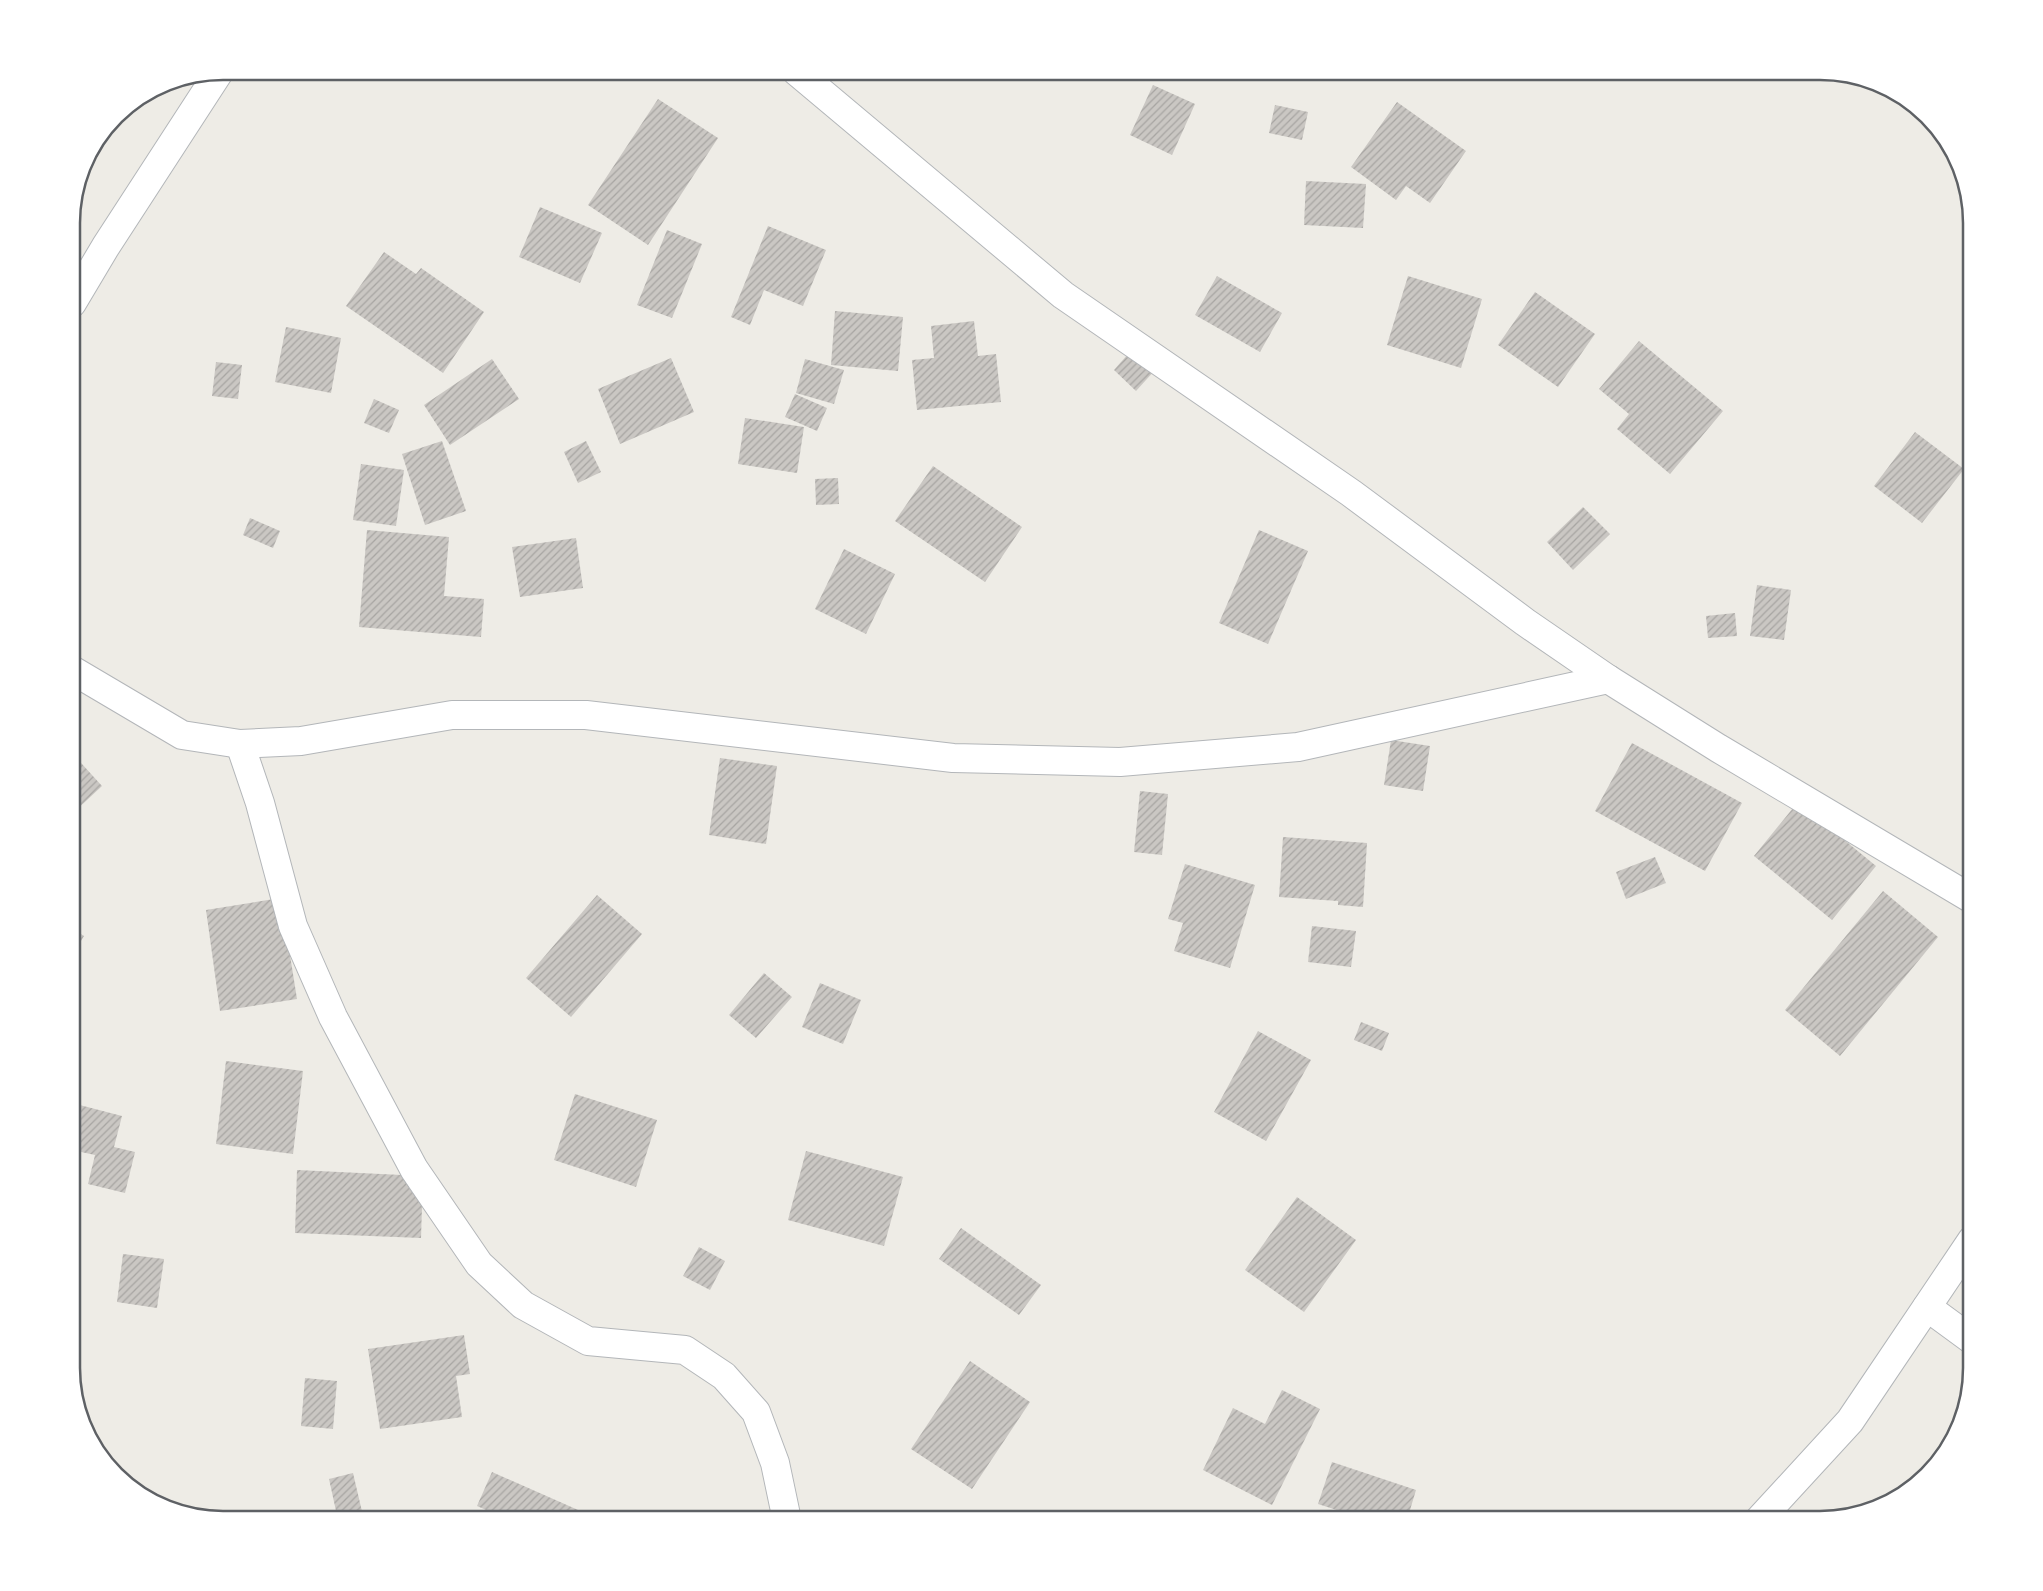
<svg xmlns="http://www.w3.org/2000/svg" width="2043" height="1591" viewBox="0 0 2043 1591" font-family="Karla,sans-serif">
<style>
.building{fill:url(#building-hatch)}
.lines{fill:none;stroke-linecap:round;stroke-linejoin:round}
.minor-casing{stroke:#b3b6b9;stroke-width:30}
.minor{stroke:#fff;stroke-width:28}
.rim{fill:none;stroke:#5e6165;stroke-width:2.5}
</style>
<defs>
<pattern id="building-hatch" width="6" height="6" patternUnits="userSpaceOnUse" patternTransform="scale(1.25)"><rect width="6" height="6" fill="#cac7c3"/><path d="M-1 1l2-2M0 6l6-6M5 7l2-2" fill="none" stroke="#a7a5a2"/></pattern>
</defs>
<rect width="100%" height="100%" fill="#eeece6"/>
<!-- building -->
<g class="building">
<polygon points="1153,85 1195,104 1172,155 1130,135"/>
<polygon points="658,99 718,138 648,245 588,205"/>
<polygon points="1397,102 1466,151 1430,203 1406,186 1396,200 1351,167"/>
<polygon points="1275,105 1308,112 1302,140 1269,133"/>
<polygon points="1306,181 1366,184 1363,228 1304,225"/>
<polygon points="540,207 602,233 580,283 519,257"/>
<polygon points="768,226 826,250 803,306 764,290 750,325 731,317"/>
<polygon points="667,230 702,244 672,318 637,305"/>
<polygon points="384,252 416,274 421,268 484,312 443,373 346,306"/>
<polygon points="1217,276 1282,313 1260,352 1195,315"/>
<polygon points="1408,276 1482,299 1461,368 1387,345"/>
<polygon points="1535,292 1595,334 1558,387 1498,345"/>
<polygon points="835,311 903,317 898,371 831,365"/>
<polygon points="974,321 978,356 996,354 1001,402 917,410 912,360 934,358 931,326"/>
<polygon points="286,327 341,338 331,393 275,382"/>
<polygon points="1143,337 1166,358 1136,391 1114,370"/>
<polygon points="1639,341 1723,411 1670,474 1617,429 1629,414 1599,389"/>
<polygon points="671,358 694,412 620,444 598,389"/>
<polygon points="492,359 519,399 450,445 424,405"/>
<polygon points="805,359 844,370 834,404 796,393"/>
<polygon points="216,362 242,365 238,399 212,396"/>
<polygon points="795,394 827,408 817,431 785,417"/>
<polygon points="374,399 399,410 389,433 364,423"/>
<polygon points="745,418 804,427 797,473 738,464"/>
<polygon points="1915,432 1964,469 1922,523 1874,486"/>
<polygon points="442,441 466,511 425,525 402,454"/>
<polygon points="586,441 601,472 578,483 564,452"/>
<polygon points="361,464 404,470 396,526 353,520"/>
<polygon points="933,466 1022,527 985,582 895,521"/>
<polygon points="838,478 839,504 816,505 815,479"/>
<polygon points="1583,507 1610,534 1573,570 1547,542"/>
<polygon points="250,518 280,531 273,548 243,535"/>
<polygon points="367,530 449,537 444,596 484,599 481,637 359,627"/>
<polygon points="1259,530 1308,551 1268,644 1219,623"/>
<polygon points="576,538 583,588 520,597 512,547"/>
<polygon points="844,549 895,574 866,634 815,609"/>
<polygon points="1757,585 1791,590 1784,640 1750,636"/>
<polygon points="1735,613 1737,636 1708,638 1706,616"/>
<polygon points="1391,740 1430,746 1423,791 1384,785"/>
<polygon points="1632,743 1742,803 1705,871 1595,811"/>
<polygon points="72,753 102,786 72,814"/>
<polygon points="720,758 777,766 766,844 709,835"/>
<polygon points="1140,791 1168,794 1162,855 1134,852"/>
<polygon points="1798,802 1876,866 1832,920 1754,856"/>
<polygon points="1283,837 1367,843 1363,907 1338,905 1338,901 1279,897"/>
<polygon points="1655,857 1666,883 1626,899 1616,872"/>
<polygon points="1185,864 1255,885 1230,968 1174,951 1183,923 1168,919"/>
<polygon points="1883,891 1938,937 1840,1056 1785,1010"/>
<polygon points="597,895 642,934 571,1017 526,978"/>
<polygon points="274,899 279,931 286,930 297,999 220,1011 206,910"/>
<polygon points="1312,926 1356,931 1351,967 1308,962"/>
<polygon points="72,928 84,936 72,956"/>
<polygon points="764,973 792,997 756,1038 729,1015"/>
<polygon points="820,983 861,1000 843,1044 802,1027"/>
<polygon points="1361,1022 1389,1033 1382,1051 1354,1040"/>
<polygon points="1258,1031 1311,1060 1266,1141 1214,1112"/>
<polygon points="226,1061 303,1071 293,1154 216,1144"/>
<polygon points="575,1094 657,1120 636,1187 554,1160"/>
<polygon points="72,1103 122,1116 114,1147 135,1152 125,1193 88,1184 95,1155 72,1150"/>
<polygon points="806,1151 903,1177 884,1246 788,1220"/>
<polygon points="297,1170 423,1176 421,1238 295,1233"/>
<polygon points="1297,1197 1356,1240 1304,1312 1245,1270"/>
<polygon points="961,1228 1041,1285 1019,1315 939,1259"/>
<polygon points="699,1247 725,1261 710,1290 683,1276"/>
<polygon points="123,1254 164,1259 157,1308 117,1302"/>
<polygon points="464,1335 470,1374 456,1376 462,1417 380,1429 368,1349"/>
<polygon points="970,1361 1030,1402 972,1489 911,1449"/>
<polygon points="305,1378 337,1381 333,1429 301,1426"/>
<polygon points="1282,1390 1320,1409 1272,1505 1203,1470 1233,1408 1265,1424"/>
<polygon points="1332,1462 1416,1490 1407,1520 1347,1520 1349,1514 1318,1504"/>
<polygon points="492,1472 594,1517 593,1520 509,1520 477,1506"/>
<polygon points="353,1473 364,1520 338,1520 329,1479"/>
<polygon points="213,1509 220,1519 202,1516"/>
</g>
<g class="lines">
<defs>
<g id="minor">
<polyline points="796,71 1063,295 1351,493 1525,622 1608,679 1718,748 1972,899"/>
<polyline points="72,303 106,246 219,72"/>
<polyline points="72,670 182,735 240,744 301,741 452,715 586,715 953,758 1120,762 1298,747 1608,679"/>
<polyline points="240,744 260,803 293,926 333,1017 414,1169 479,1264 523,1305 588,1341 685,1350 724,1376 756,1412 775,1463 787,1520"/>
<polyline points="1927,1307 1972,1340"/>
<polyline points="1759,1520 1850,1421 1972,1240"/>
</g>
</defs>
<!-- minor casing -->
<use href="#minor" class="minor-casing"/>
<!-- minor -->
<use href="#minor" class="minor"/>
</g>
<!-- crop -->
<path d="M0 0H2043V1591H0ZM223 80H1820A143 143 0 0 1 1963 223V1368A143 143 0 0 1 1820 1511H223A143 143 0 0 1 80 1368V223A143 143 0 0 1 223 80Z" fill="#fff" fill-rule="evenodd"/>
<path class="rim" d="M223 80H1820A143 143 0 0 1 1963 223V1368A143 143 0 0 1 1820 1511H223A143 143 0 0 1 80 1368V223A143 143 0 0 1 223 80Z"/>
</svg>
